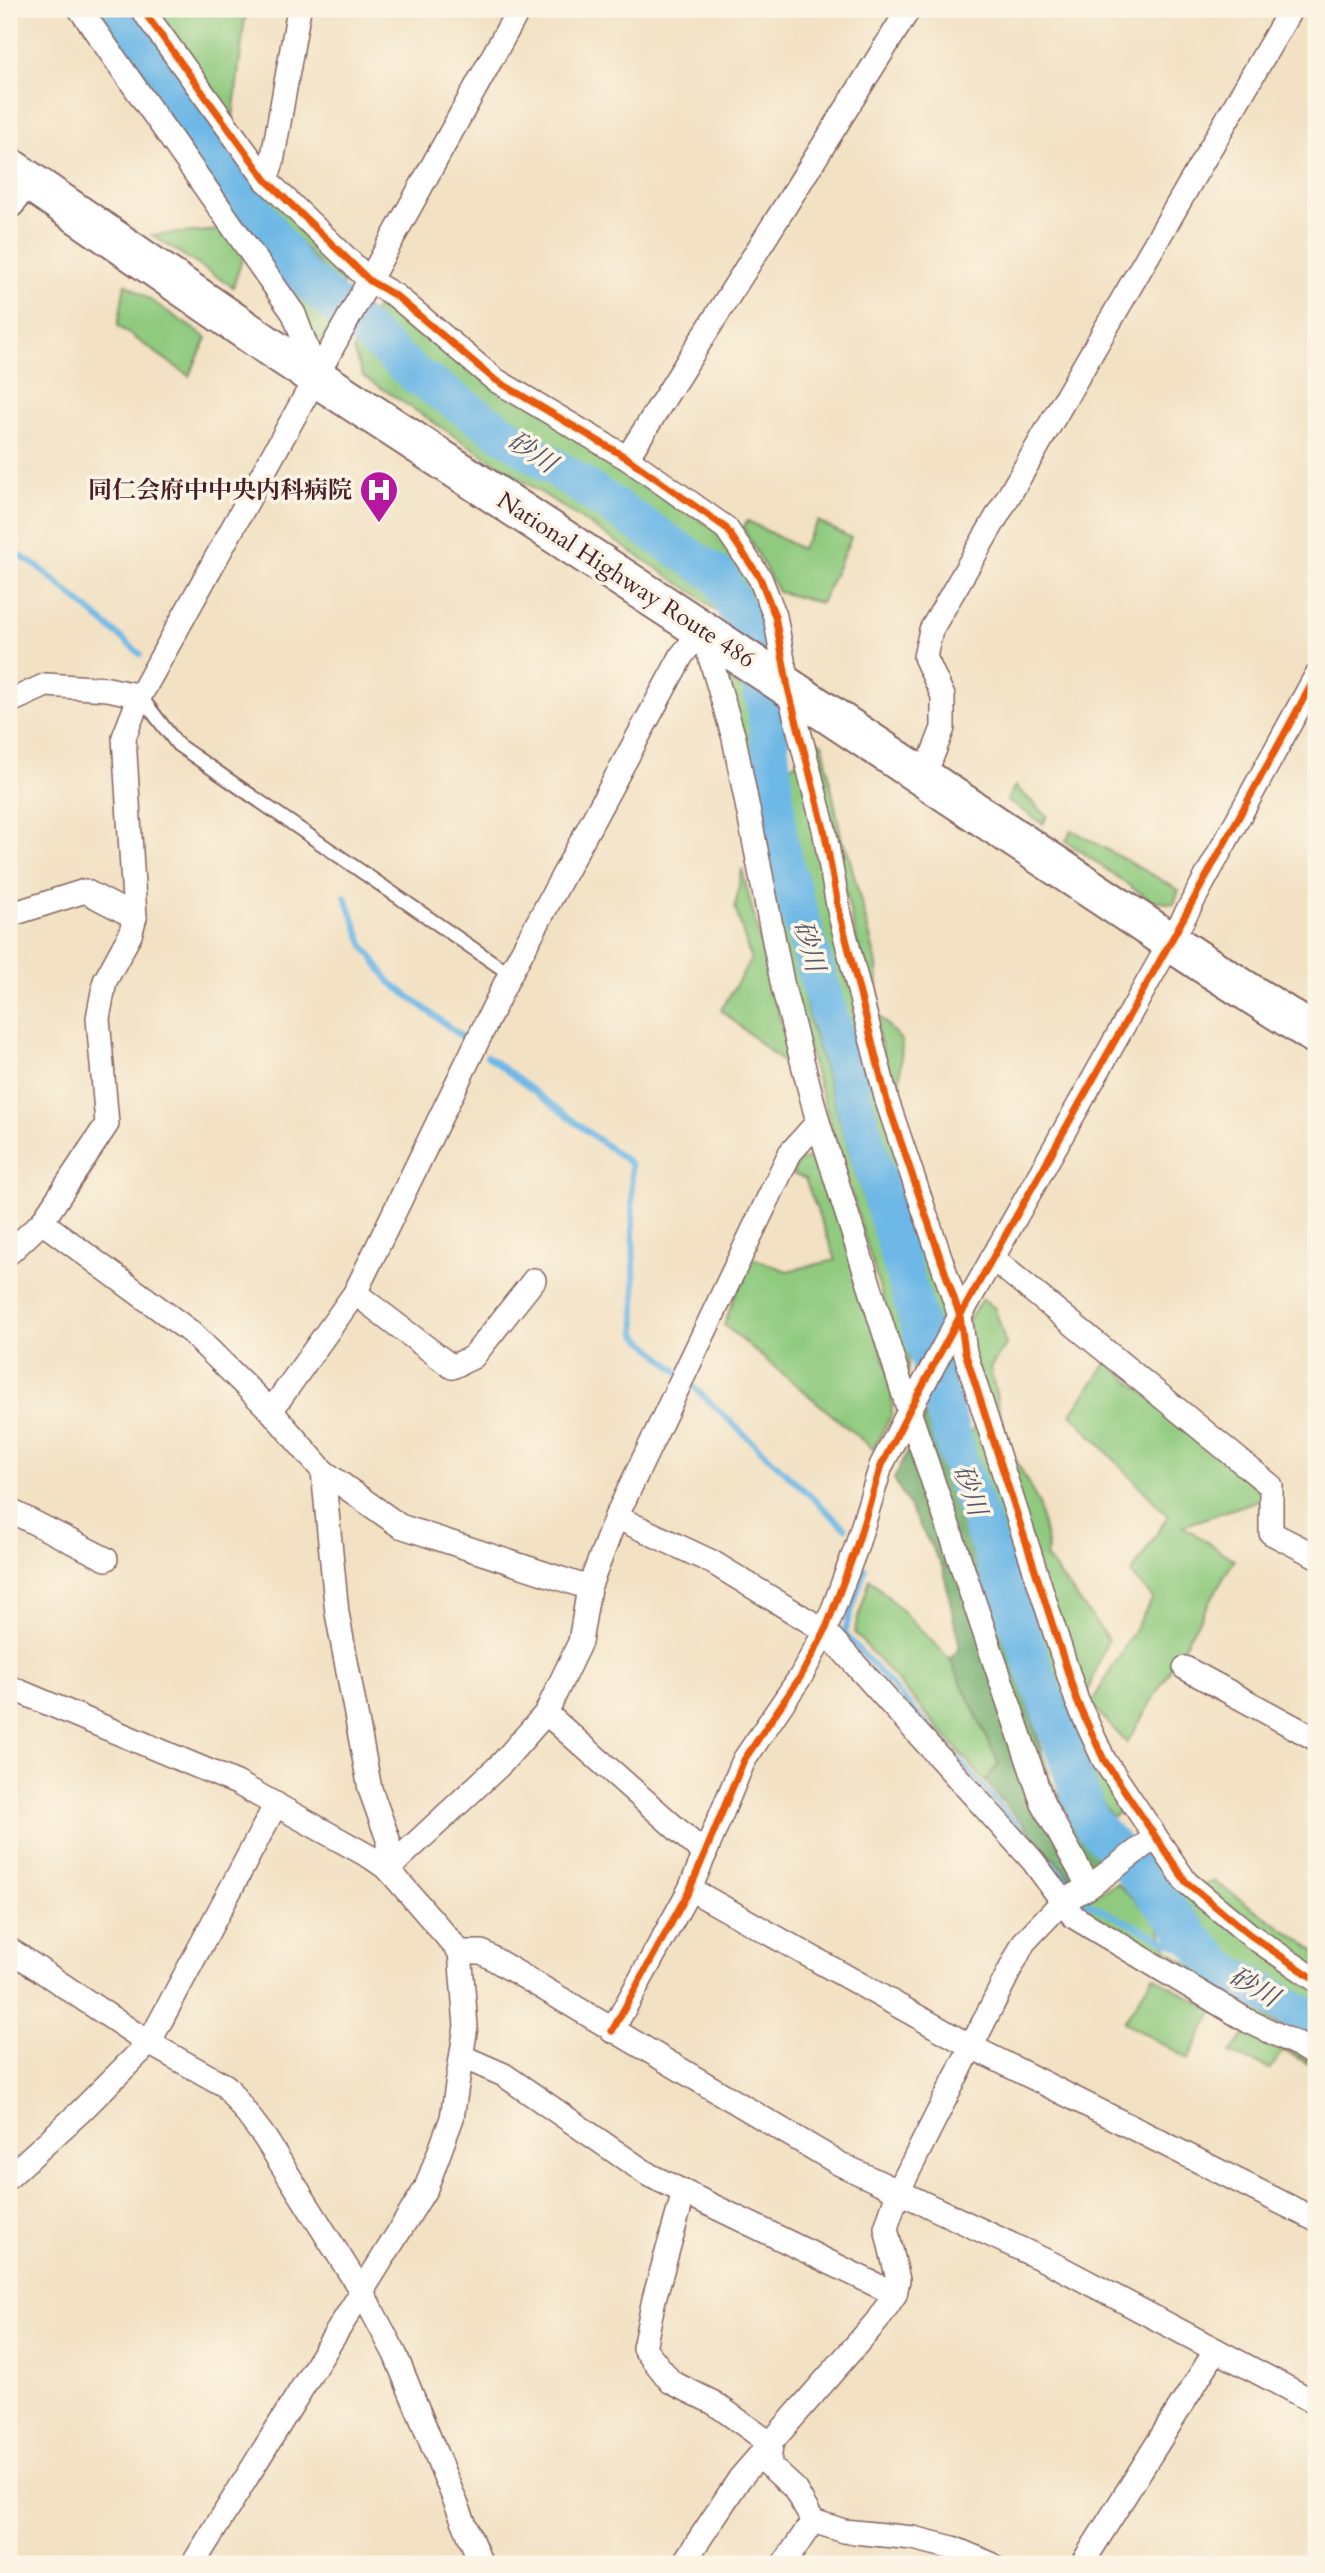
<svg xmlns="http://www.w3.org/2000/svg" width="1325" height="2573" viewBox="0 0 1325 2573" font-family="Cardo,'Noto Serif JP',serif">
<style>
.green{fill:#8fca7f;stroke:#6c7455;stroke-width:2}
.forest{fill:#73ae6e;stroke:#5e664c;stroke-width:2}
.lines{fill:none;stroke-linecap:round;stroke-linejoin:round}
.stream{stroke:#6db8e6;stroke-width:6}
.river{stroke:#6db8e6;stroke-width:38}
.lane-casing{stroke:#856360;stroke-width:16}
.street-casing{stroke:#856360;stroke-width:26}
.secondary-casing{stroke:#856360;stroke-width:37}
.highway-casing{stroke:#856360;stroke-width:42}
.lane{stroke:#fff;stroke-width:12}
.street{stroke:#fff;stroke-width:23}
.secondary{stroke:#fff;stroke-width:33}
.highway{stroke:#fff;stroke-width:38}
.cycleway-casing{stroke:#fcf5e5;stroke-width:11}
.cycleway{stroke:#e8590c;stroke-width:7}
.labels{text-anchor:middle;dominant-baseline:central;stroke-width:7;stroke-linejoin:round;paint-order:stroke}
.poi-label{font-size:24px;font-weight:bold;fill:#4a1f2b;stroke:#fcf5e5;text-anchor:end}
.street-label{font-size:24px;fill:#4a1f2b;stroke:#fcf5e5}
.water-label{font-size:26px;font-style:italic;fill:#56556c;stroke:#fcf5e5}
</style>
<rect width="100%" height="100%" fill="#fcf5e5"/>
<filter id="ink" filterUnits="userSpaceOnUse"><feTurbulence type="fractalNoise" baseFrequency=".0143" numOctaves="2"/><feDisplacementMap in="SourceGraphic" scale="14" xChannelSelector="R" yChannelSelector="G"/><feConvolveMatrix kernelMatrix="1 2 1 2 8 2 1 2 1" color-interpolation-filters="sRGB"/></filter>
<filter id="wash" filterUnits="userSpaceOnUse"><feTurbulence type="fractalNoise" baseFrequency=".00686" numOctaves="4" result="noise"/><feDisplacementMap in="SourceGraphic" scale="28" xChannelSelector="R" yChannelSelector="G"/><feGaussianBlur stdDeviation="1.57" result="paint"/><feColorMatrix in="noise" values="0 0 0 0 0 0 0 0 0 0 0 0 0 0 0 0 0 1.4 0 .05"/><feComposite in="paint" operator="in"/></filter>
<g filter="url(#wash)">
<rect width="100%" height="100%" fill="#f2e1c3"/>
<!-- green -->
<g class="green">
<polygon points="85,9 96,9 128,55 144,68 282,267 336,315 323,343 311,333"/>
<polygon points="118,9 132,9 349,274 340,290 219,147"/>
<polygon points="155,9 246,9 233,117"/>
<polygon points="223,230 244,254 233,287 152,235"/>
<polygon points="125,283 207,338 189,376 118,326"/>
<polygon points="382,298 716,531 752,578 771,647 713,609 696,594 363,376 353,350"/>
<polygon points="748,521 801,549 818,521 851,538 821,603 778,592 743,527"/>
<polygon points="723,676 756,696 772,846 810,1022 909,1348 907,1379 788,982"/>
<polygon points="809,734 823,745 842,841 847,848 877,964 879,1016 902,1041 898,1119"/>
<polygon points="800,759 948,1313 937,1325 863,1101 784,820 790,767"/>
<polygon points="1015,786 1047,816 1043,824 1007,800"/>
<polygon points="1072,830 1179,890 1174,904 1150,900 1066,841"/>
<polygon points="742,869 793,1071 721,1010 751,960 735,907"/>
<polygon points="820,1155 892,1384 892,1414 873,1449 724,1325 750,1257 787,1271 836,1260 805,1179 792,1174 799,1161"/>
<polygon points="982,1299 995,1308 1006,1345 990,1368 1007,1443 1038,1502 1048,1549 1046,1557 1108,1639 1077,1719 1125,1808 1111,1817 1090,1781 1051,1682 965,1439 978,1423 967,1323"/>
<polygon points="1107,1362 1268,1497 1183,1526 1234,1560 1127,1743 1091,1704 1153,1598 1131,1574 1168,1516 1071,1414"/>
<polygon points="870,1579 950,1659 1001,1768 985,1781 854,1632"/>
<polygon points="1156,1849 1202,1886 1213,1881 1316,1951 1316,2003 1220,1957 1139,1863"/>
<polygon points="1117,1883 1157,1921 1168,1950 1286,2029 1251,2016 1072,1907"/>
<polygon points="1153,1976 1214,2011 1188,2059 1124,2022"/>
<polygon points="1248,2031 1316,2063 1316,2068 1283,2050 1271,2069 1230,2053"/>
</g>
<!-- forest -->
<polygon class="forest" points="926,1414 951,1459 1003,1616 1050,1781 1100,1858 1075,1883 985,1781 999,1764 950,1659 960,1648 943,1568 894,1479"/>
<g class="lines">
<!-- stream -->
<g class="stream">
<polyline points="9,548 41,569 140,654"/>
<polyline points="345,896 364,946 390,982 465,1039"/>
<polyline points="487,1056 631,1164 636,1334 679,1373"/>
<polyline points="687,1381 845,1528"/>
<polyline points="865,1569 844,1633 1074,1888"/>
<polyline points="1082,1896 1088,1903 1219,1967"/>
</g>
<!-- river -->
<polyline class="river" points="113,9 298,272 417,376 720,577 749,634 766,708 780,848 962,1471 1090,1821 1219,1967 1316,2022"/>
</g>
</g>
<g filter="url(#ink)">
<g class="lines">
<defs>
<polyline id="lane" points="140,696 178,745 510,974"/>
<g id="street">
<polyline points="80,9 294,314 317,376"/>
<polyline points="142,9 266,180 370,281 396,296 494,379 627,458 726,528 760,578 775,616 788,688 824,829 839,911 887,1101 960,1316 965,1352 1077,1701 1104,1760 1186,1882 1250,1935 1316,1980"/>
<polyline points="266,180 272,162 299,9"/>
<polyline points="627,458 909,9"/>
<polyline points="702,630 734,738 783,987 818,1122 909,1411 1043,1804 1089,1887"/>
<polyline points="9,702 46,685 108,689 140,696"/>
<polyline points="924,777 943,728 943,696 925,657 931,630 1291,9"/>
<polyline points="9,915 85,891 135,917"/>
<polyline points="42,1222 192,1333 271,1411 323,1471 400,1526 589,1588"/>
<polyline points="9,1253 42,1222 107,1124 98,1018 105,981 130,935 135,917 124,737 140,696 519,9"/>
<polyline points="992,1258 1271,1486 1271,1533 1316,1556"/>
<polyline points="355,1293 452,1367 473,1357 534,1280"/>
<polyline points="271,1411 355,1293 510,974 682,655 702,630"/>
<polyline points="323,1471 337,1613 370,1789 388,1839 388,1869"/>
<polyline points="9,1510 106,1559"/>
<polyline points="616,1517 712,1562 825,1631 1033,1861 1074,1917 1248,2021 1297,2044 1316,2056"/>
<polyline points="1185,1668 1316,1739"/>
<polyline points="9,1687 237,1783 372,1858 388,1869 460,1952 466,2026 452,2118 426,2188 193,2564"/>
<polyline points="546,1713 705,1854"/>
<polyline points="388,1869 502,1763 546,1713 580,1642 589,1588 616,1517 790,1153 818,1122"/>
<polyline points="690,1889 972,2047 1316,2220"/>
<polyline points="9,1949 149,2043 226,2086 265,2138 362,2292 395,2354 481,2564"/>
<polyline points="460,1952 482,1952 840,2164 1059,2267 1316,2403"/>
<polyline points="612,2031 690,1889 744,1760 801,1676 825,1631 856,1548 881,1466 909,1411 960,1316 1171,941 1316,676"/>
<polyline points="463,2057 504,2075 649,2175 895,2294"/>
<polyline points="9,2177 80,2112 149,2043 276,1804"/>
<polyline points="684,2192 654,2299 644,2348 671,2382 714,2403 771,2444 769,2465 794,2488 813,2521 844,2531 913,2538 953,2548 991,2564"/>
<polyline points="683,2564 740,2478 877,2321 895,2294 898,2280 886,2228 898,2192 1024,1942 1063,1901 1089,1887 1155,1837"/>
<polyline points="784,2564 813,2521"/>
<polyline points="1082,2564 1216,2350"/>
</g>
<polyline id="secondary" points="9,201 24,178"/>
<polyline id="highway" points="9,167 273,349 702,630 1201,962 1316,1035"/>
</defs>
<!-- lane casing -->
<use href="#lane" class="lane-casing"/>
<!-- street casing -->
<use href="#street" class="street-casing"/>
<!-- secondary casing -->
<use href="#secondary" class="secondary-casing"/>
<!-- highway casing -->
<use href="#highway" class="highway-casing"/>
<!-- lane -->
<use href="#lane" class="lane"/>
<!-- street -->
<use href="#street" class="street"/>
<!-- secondary -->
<use href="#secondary" class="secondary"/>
<!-- highway -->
<use href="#highway" class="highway"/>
<defs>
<g id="cycleway">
<polyline points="142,9 266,180 370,281 396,296 494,379 627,458 726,528 760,578 775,616 788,688 824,829 839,911 887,1101 960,1316 965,1352 1077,1701 1104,1760 1186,1882 1250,1935 1316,1980"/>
<polyline points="612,2031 690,1889 744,1760 801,1676 825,1631 856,1548 881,1466 909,1411 960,1316 1171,941 1316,676"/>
</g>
</defs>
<!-- cycleway casing -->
<use href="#cycleway" class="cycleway-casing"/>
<!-- cycleway -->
<use href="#cycleway" class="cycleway"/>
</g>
</g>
<!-- icons -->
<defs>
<symbol id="hospital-pin" viewBox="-11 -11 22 30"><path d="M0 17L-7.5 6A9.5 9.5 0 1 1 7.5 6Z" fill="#b5179e" stroke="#fcf5e5"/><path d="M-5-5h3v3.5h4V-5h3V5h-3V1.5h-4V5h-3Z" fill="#fff"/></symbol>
</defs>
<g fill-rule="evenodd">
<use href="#hospital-pin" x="357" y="468" width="44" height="60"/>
</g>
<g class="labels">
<!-- poi labels -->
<g class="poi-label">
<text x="352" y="490">同仁会府中中央内科病院</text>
</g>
<!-- street labels -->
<g class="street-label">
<text transform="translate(626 580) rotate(33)">National Highway Route 486</text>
</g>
<!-- water labels -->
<g class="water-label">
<text transform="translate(532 452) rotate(34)">砂川</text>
<text transform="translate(809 946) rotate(74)">砂川</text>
<text transform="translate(970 1490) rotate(71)">砂川</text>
<text transform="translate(1254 1987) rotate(30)">砂川</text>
</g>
</g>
<!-- margin -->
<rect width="1325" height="2573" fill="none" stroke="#fcf5e5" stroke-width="35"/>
</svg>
